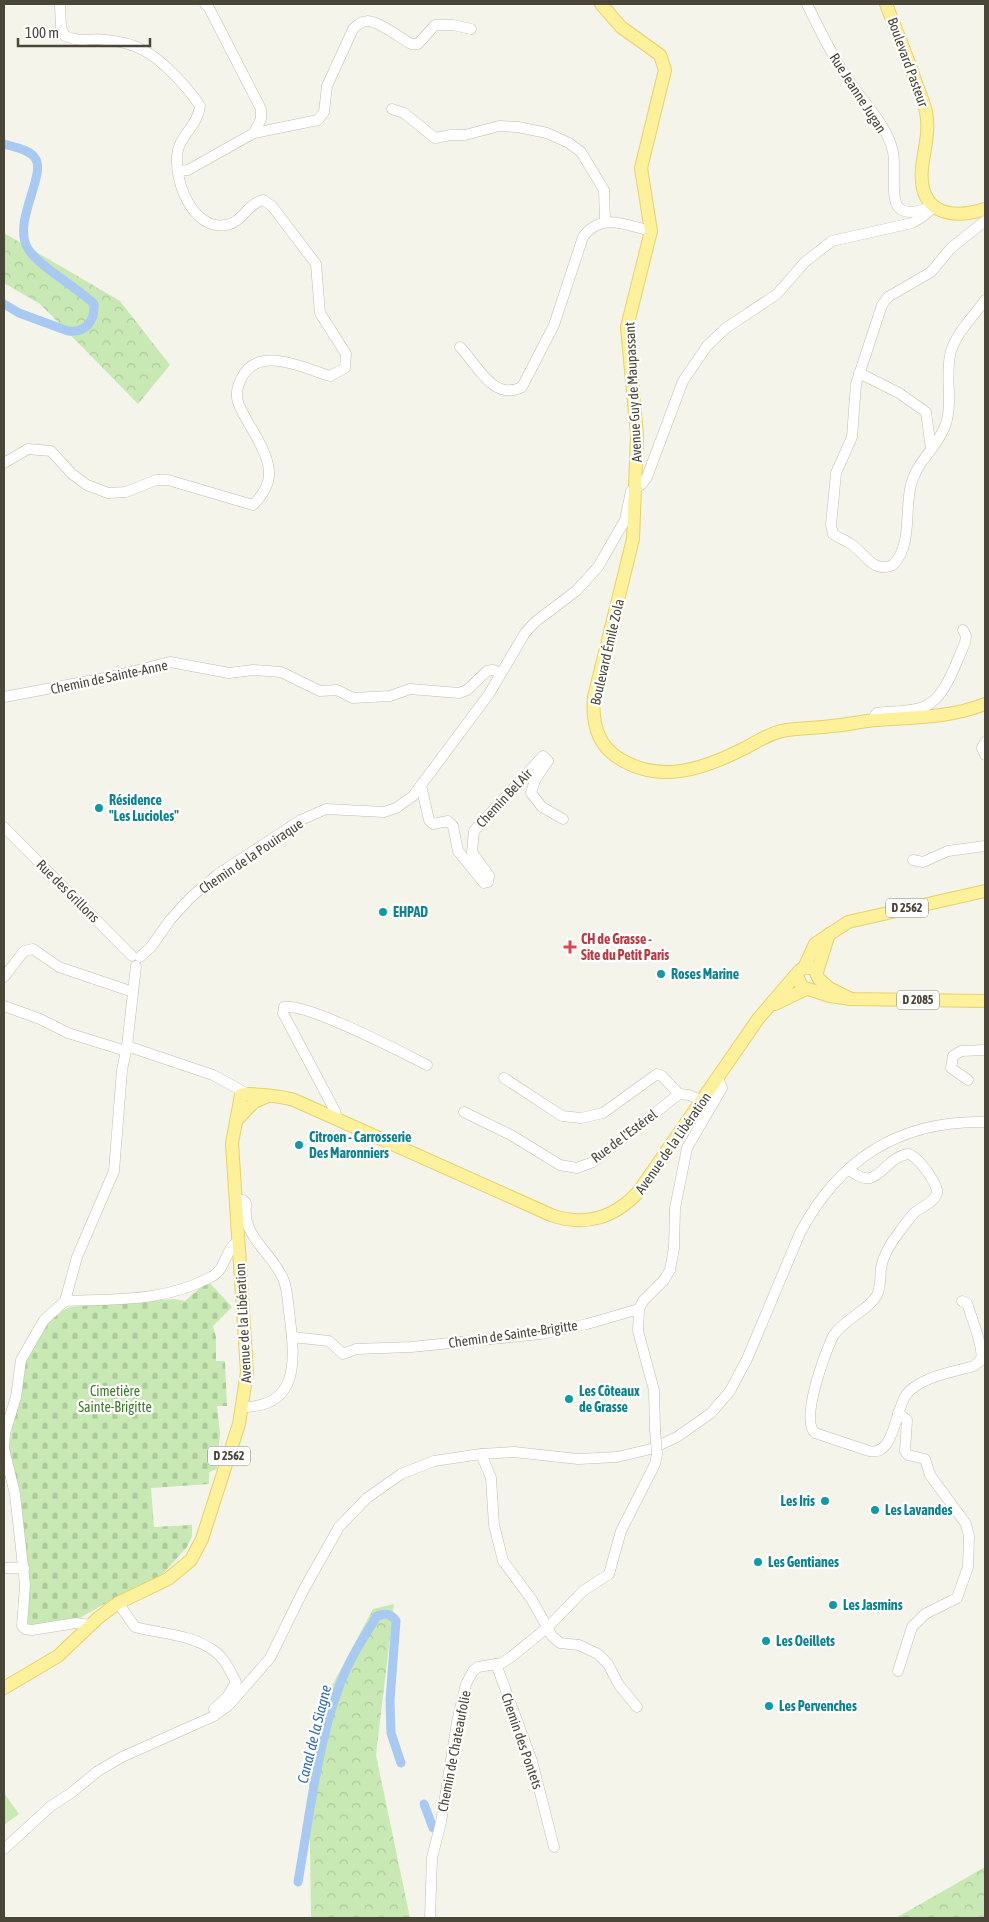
<svg xmlns="http://www.w3.org/2000/svg" width="989" height="1922" viewBox="0 0 989 1922" font-family="'Asap Condensed',sans-serif">
<style>
.green{fill:#c9e9b4}
.forest{fill:url(#forest-crowns)}
.cemetery{fill:url(#cemetery-stones)}
.lines{fill:none;stroke-linecap:round;stroke-linejoin:round}
.canal{stroke:#a8c9f1;stroke-width:9}
.minor-casing{stroke:#c1bdad;stroke-width:11}
.major-casing{stroke:#e5d269;stroke-width:14}
.minor{stroke:#fff;stroke-width:10}
.major{stroke:#fef19b;stroke-width:12}
.minor-bridge-casing{stroke:#c1bdad;stroke-width:11;stroke-linecap:butt}
.minor-bridge{stroke:#fff;stroke-width:10}
.culture-dot{fill:#0f9aa8;stroke:#fff;stroke-width:2}
.health-dot{fill:#e0444e;stroke:#fff;stroke-width:2}
.labels{text-anchor:middle;dominant-baseline:central;stroke-width:4.5;stroke-linejoin:round;paint-order:stroke}
.shield{fill:#fff;stroke:#807e74;stroke-width:1}
.shield-label{font-size:12px;font-weight:bold;fill:#4a4638}
.street-label{font-size:14px;fill:#4a4638;stroke:#fff}
.culture-label{font-size:14px;font-weight:bold;fill:#0d838f;stroke:#fff;text-anchor:start}
.health-label{font-size:14px;font-weight:bold;fill:#be3a42;stroke:#fff;text-anchor:start}
.park-label{font-size:14px;fill:#3d7d2a;stroke:#fff}
.water-label{font-size:15px;font-style:italic;fill:#2f6ab8;stroke:#fff}
</style>
<defs>
<pattern id="forest-crowns" width="20" height="18" patternUnits="userSpaceOnUse" patternTransform="scale(1.25)"><rect width="20" height="18" fill="#c9e9b4"/><path d="M2 6a3 3 0 1 1 6 0M12 15a3 3 0 1 1 6 0" fill="none" stroke="#aec99c"/></pattern>
<pattern id="cemetery-stones" width="16" height="16" patternUnits="userSpaceOnUse" patternTransform="scale(1.25)"><rect width="16" height="16" fill="#c9e9b4"/><path d="M2 7V4a2 2 0 0 1 4 0v3zM10 15v-3a2 2 0 0 1 4 0v3z" fill="#aec99c"/></pattern>
</defs>
<rect width="100%" height="100%" fill="#f5f4eb"/>
<!-- green -->
<polygon class="green" points="4,1793 19,1814 4,1825"/>
<!-- forest -->
<g class="forest">
<polygon points="4,233 120,301 170,365 138,404 40,304 4,283"/>
<polygon points="394,1604 376,1755 410,1918 311,1918 309,1769 325,1699 373,1609"/>
<polygon points="985,1867 985,1918 895,1918 896,1918"/>
</g>
<!-- cemetery -->
<polygon class="cemetery" points="208,1281 232,1307 213,1326 216,1337 216,1361 225,1361 227,1406 217,1406 220,1433 217,1469 209,1472 209,1484 151,1488 154,1527 192,1525 192,1536 187,1547 162,1575 120,1595 80,1618 57,1624 33,1627 26,1623 8,1451 24,1361 40,1330 54,1315 70,1307 175,1299 185,1301"/>
<g class="lines">
<!-- canal -->
<g class="canal">
<path d="M4,144c9,3 25,5 31,14 12,16 -22,62 -8,89 9,18 50,40 67,57 1,17 -8,29 -26,27l-49,-18 -15,-9"/>
<polyline points="424,1804 433,1828"/>
<path d="M298,1882c11,-62 19,-136 41,-195 9,-25 24,-49 38,-71 8,-3 14,-3 19,5l-6,79 1,33 10,30"/>
</g>
<defs>
<g id="minor">
<path d="M807,4c12,25 24,50 40,74 15,23 40,46 46,74 3,13 -3,48 6,56 9,8 22,2 32,-1"/>
<polyline points="392,109 404,113 435,138 451,135 465,135 499,126 518,127 547,133 569,143 581,152 604,190 605,221"/>
<path d="M254,133l64,-13 6,-8 3,-26 26,-57c3,-3 8,-8 14,-8 10,-1 35,18 44,23h7l17,-19h18l18,4"/>
<polyline points="178,171 188,170 254,133 261,119 261,109 208,6 205,4"/>
<path d="M985,221l-34,27 -20,24 -43,25 -6,8 -26,79 -4,53 -16,36 -5,52 2,9c6,4 12,6 18,10 14,9 22,30 42,21 20,-21 11,-54 18,-80 5,-23 26,-37 34,-59 9,-23 -1,-51 6,-75 6,-19 23,-35 34,-51"/>
<path d="M460,347c17,17 33,55 62,40l32,-62 29,-88c18,-25 43,-12 68,-6"/>
<polyline points="859,373 899,393 926,412 931,449"/>
<path d="M4,463l24,-14 23,2 21,23 15,11 21,8 18,-1 30,-12h12l85,25c9,-9 17,-20 16,-34 -2,-23 -21,-45 -30,-66 -4,-9 -2,-18 2,-26 16,-35 62,-11 89,-3l15,-8 1,-14 -26,-41 -4,-49 -44,-58 -9,-6c-16,4 -21,23 -37,25 -34,6 -54,-47 -48,-75 3,-15 20,-25 22,-44 -11,-17 -38,-47 -57,-56 -11,-6 -25,-9 -37,-10 -18,-3 -21,4 -41,-4l-4,-8 -1,-24"/>
<polyline points="4,697 110,677 170,662 229,673 253,670 281,672 320,691 337,690 353,698 390,696 410,689 459,693 467,690 487,671 493,670 501,673"/>
<path d="M875,720v-5l2,-2c14,-2 29,-1 43,-5 25,-6 35,-44 45,-65l1,-7 -3,-6"/>
<polyline points="985,742 982,748 985,755"/>
<polyline points="421,785 429,820 433,824 448,821 453,826 458,851 484,883 488,882 489,876 472,852 474,831 543,756 548,761 535,780 531,793 542,807 563,819"/>
<polyline points="4,827 132,956"/>
<polyline points="913,860 923,862 948,851 985,846"/>
<polyline points="140,957 151,947 170,920 190,898 218,874 301,820 326,809 384,812 396,808 413,796 489,694 525,633 535,622 576,591 598,567 625,520 631,491 642,484 647,477 683,381 707,346 726,328 777,294 805,262 832,241 912,223 921,218 934,207"/>
<polyline points="4,977 24,951 33,949 59,967 133,992"/>
<polyline points="4,1006 40,1019 68,1033 126,1051"/>
<polyline points="127,1046 213,1075 246,1093"/>
<polyline points="504,1078 562,1116 581,1118 603,1113 657,1074 662,1076 679,1094"/>
<polyline points="968,1080 951,1068 953,1056 961,1051 985,1050"/>
<polyline points="464,1112 511,1135 560,1165 577,1168 593,1162 679,1094 689,1095 703,1101"/>
<path d="M337,1120l-2,-9 -52,-98 1,-6c24,-4 117,45 143,58"/>
<path d="M849,1169c28,26 33,-10 58,-15 8,-2 32,31 30,39 -3,10 -16,14 -23,20 -5,6 -10,12 -14,18 -8,10 -17,25 -19,37 -1,9 0,19 -4,27 -8,15 -33,24 -44,41 -8,18 -33,83 -18,97l54,18c25,6 26,-40 37,-56 13,-18 47,-23 68,-29 0,-1 6,-5 6,-5 6,-9 -10,-47 -13,-58l-5,-2"/>
<path d="M236,1200h7l3,3c0,6 -1,13 1,19 6,22 29,37 37,59 4,11 4,25 6,38 5,41 9,88 -47,88"/>
<polyline points="65,1301 44,1320 21,1360 16,1397 5,1433 4,1449 15,1494 25,1585 22,1626 25,1629 32,1630 76,1623 89,1625"/>
<polyline points="65,1301 77,1257 114,1171 122,1070 127,1046 136,966"/>
<path d="M65,1301c51,-2 99,1 146,-24 15,-7 14,-28 27,-36"/>
<polyline points="639,1309 638,1331 654,1390 655,1430"/>
<polyline points="292,1337 329,1341 343,1354 356,1349 411,1347 541,1334 587,1324 639,1309 643,1301 664,1280 670,1270 674,1248 675,1208 687,1148 722,1088 718,1078"/>
<polyline points="481,1454 491,1478 494,1525 503,1561 532,1600 552,1636 560,1643 579,1645 598,1654 608,1664 619,1685 637,1707"/>
<polyline points="4,1568 24,1568"/>
<path d="M118,1603l17,24c26,7 55,7 78,23 11,7 17,21 23,32l-9,15 -13,12"/>
<polyline points="496,1664 532,1761 554,1847"/>
<polyline points="898,1671 912,1627 925,1614 957,1598 968,1567 969,1536 966,1524 930,1475 925,1459 908,1455 905,1451 907,1420 898,1413"/>
<path d="M4,1849l47,-43 20,-13 27,-22 24,-14 92,-41 15,-11 41,-47 34,-69 35,-62 28,-29 34,-24 33,-13 47,-7 33,-2 64,7 39,-2 34,-8 26,-12 34,-24 19,-22 17,-32 53,-126c39,-74 100,-113 185,-111"/>
<polyline points="430,1918 432,1858 441,1822 457,1722 466,1684 473,1671 478,1667 502,1663 511,1657 548,1627 583,1591 609,1574 621,1531 655,1464 657,1454"/>
</g>
<g id="major">
<path d="M601,4l20,23 39,28 5,15 -24,98 10,63 -24,96 10,108 -4,104 -39,158c-2,22 2,46 23,60 42,28 87,12 128,-9 13,-7 27,-16 42,-18 15,-2 30,-2 45,-4 15,-1 30,-5 45,-6 37,-3 73,-2 108,-16"/>
<path d="M886,4c10,26 21,52 30,79 3,9 8,19 10,29 4,19 -2,37 -4,56 -4,45 28,52 63,41"/>
<polyline points="804,968 815,944 848,922 985,891"/>
<polyline points="817,972 829,934"/>
<polyline points="797,976 802,987 830,996 851,999 985,1001"/>
<polyline points="775,1004 806,989"/>
<polyline points="237,1120 254,1102 268,1096"/>
<path d="M4,1688l54,-32 40,-38 20,-15 50,-24 23,-19 11,-21 37,-115 8,-52 -15,-229 9,-48c7,-3 44,2 53,5l257,115c34,12 64,3 88,-24l119,-172 42,-49 6,-3 8,2 5,10 10,9 22,11"/>
</g>
</defs>
<!-- minor casing -->
<use href="#minor" class="minor-casing"/>
<!-- major casing -->
<use href="#major" class="major-casing"/>
<!-- minor -->
<use href="#minor" class="minor"/>
<!-- major -->
<use href="#major" class="major"/>
<defs>
<polyline id="minor-bridge" points="655,1430 657,1454"/>
</defs>
<!-- minor-bridge casing -->
<use href="#minor-bridge" class="minor-bridge-casing"/>
<!-- minor-bridge -->
<use href="#minor-bridge" class="minor-bridge"/>
</g>
<!-- markers -->
<g class="culture-dot">
<circle cx="99" cy="808" r="5"/>
<circle cx="383" cy="912" r="5"/>
<circle cx="661" cy="974" r="5"/>
<circle cx="299" cy="1145" r="5"/>
<circle cx="569" cy="1399" r="5"/>
<circle cx="825" cy="1501" r="5"/>
<circle cx="875" cy="1510" r="5"/>
<circle cx="758" cy="1562" r="5"/>
<circle cx="833" cy="1605" r="5"/>
<circle cx="766" cy="1641" r="5"/>
<circle cx="769" cy="1706" r="5"/>
</g>
<path class="health-dot" d="M567.5 939.5h5v5h5v5h-5v5h-5v-5h-5v-5h5z"/>
<g class="labels">
<!-- shield labels -->
<g class="shield">
<rect x="886" y="898.5" width="42" height="19" rx="4"/>
<rect x="897" y="990.5" width="42" height="19" rx="4"/>
<rect x="208" y="1446.5" width="42" height="19" rx="4"/>
</g>
<g class="shield-label">
<text x="907" y="908">D 2562</text>
<text x="918" y="1000">D 2085</text>
<text x="229" y="1456">D 2562</text>
</g>
<!-- street labels -->
<g class="street-label">
<text transform="translate(908 62) rotate(70)">Boulevard Pasteur</text>
<text transform="translate(858 93) rotate(57)">Rue Jeanne Jugan</text>
<text transform="translate(633 392) rotate(-93)">Avenue Guy de Maupassant</text>
<text transform="translate(607 652) rotate(-77)">Boulevard Émile Zola</text>
<text transform="translate(109 677) rotate(-12)">Chemin de Sainte-Anne</text>
<text transform="translate(504 798) rotate(-47)">Chemin Bel Air</text>
<text transform="translate(251 856) rotate(-34)">Chemin de la Pouiraque</text>
<text transform="translate(68 891) rotate(45)">Rue des Grillons</text>
<text transform="translate(624 1136) rotate(-37)">Rue de l'Estérel</text>
<text transform="translate(673 1143) rotate(-55)">Avenue de la Libération</text>
<text transform="translate(243 1323) rotate(-93)">Avenue de la Libération</text>
<text transform="translate(513 1334) rotate(-8)">Chemin de Sainte-Brigitte</text>
<text transform="translate(522 1741) rotate(71)">Chemin des Pontets</text>
<text transform="translate(454 1751) rotate(-79)">Chemin de Chateaufolie</text>
</g>
<!-- culture labels -->
<g class="culture-label">
<text x="109" y="800">Résidence<tspan x="109" dy="16">"Les Lucioles"</tspan></text>
<text x="393" y="912">EHPAD</text>
<text x="671" y="974">Roses Marine</text>
<text x="309" y="1137">Citroen - Carrosserie<tspan x="309" dy="16">Des Maronniers</tspan></text>
<text x="579" y="1391">Les Côteaux<tspan x="579" dy="16">de Grasse</tspan></text>
<text x="815" y="1501" text-anchor="end">Les Iris</text>
<text x="885" y="1510">Les Lavandes</text>
<text x="768" y="1562">Les Gentianes</text>
<text x="843" y="1605">Les Jasmins</text>
<text x="776" y="1641">Les Oeillets</text>
<text x="779" y="1706">Les Pervenches</text>
</g>
<!-- health labels -->
<g class="health-label">
<text x="581" y="939">CH de Grasse -<tspan x="581" dy="16">Site du Petit Paris</tspan></text>
</g>
<!-- park labels -->
<g class="park-label">
<text x="115" y="1391">Cimetière<tspan x="115" dy="16">Sainte-Brigitte</tspan></text>
</g>
<!-- water labels -->
<g class="water-label">
<text transform="translate(314 1734) rotate(-76)">Canal de la Siagne</text>
</g>
</g>
<!-- border -->
<rect width="989" height="1922" fill="none" stroke="#4a4638" stroke-width="10"/>
<!-- scale -->
<path d="M18 38v8h132v-8" fill="none" stroke="#4a4638" stroke-width="2.5"/>
<text x="25" y="38" font-size="15" fill="#4a4638" stroke="#ffffff" stroke-width="4" paint-order="stroke">100 m</text>
</svg>
